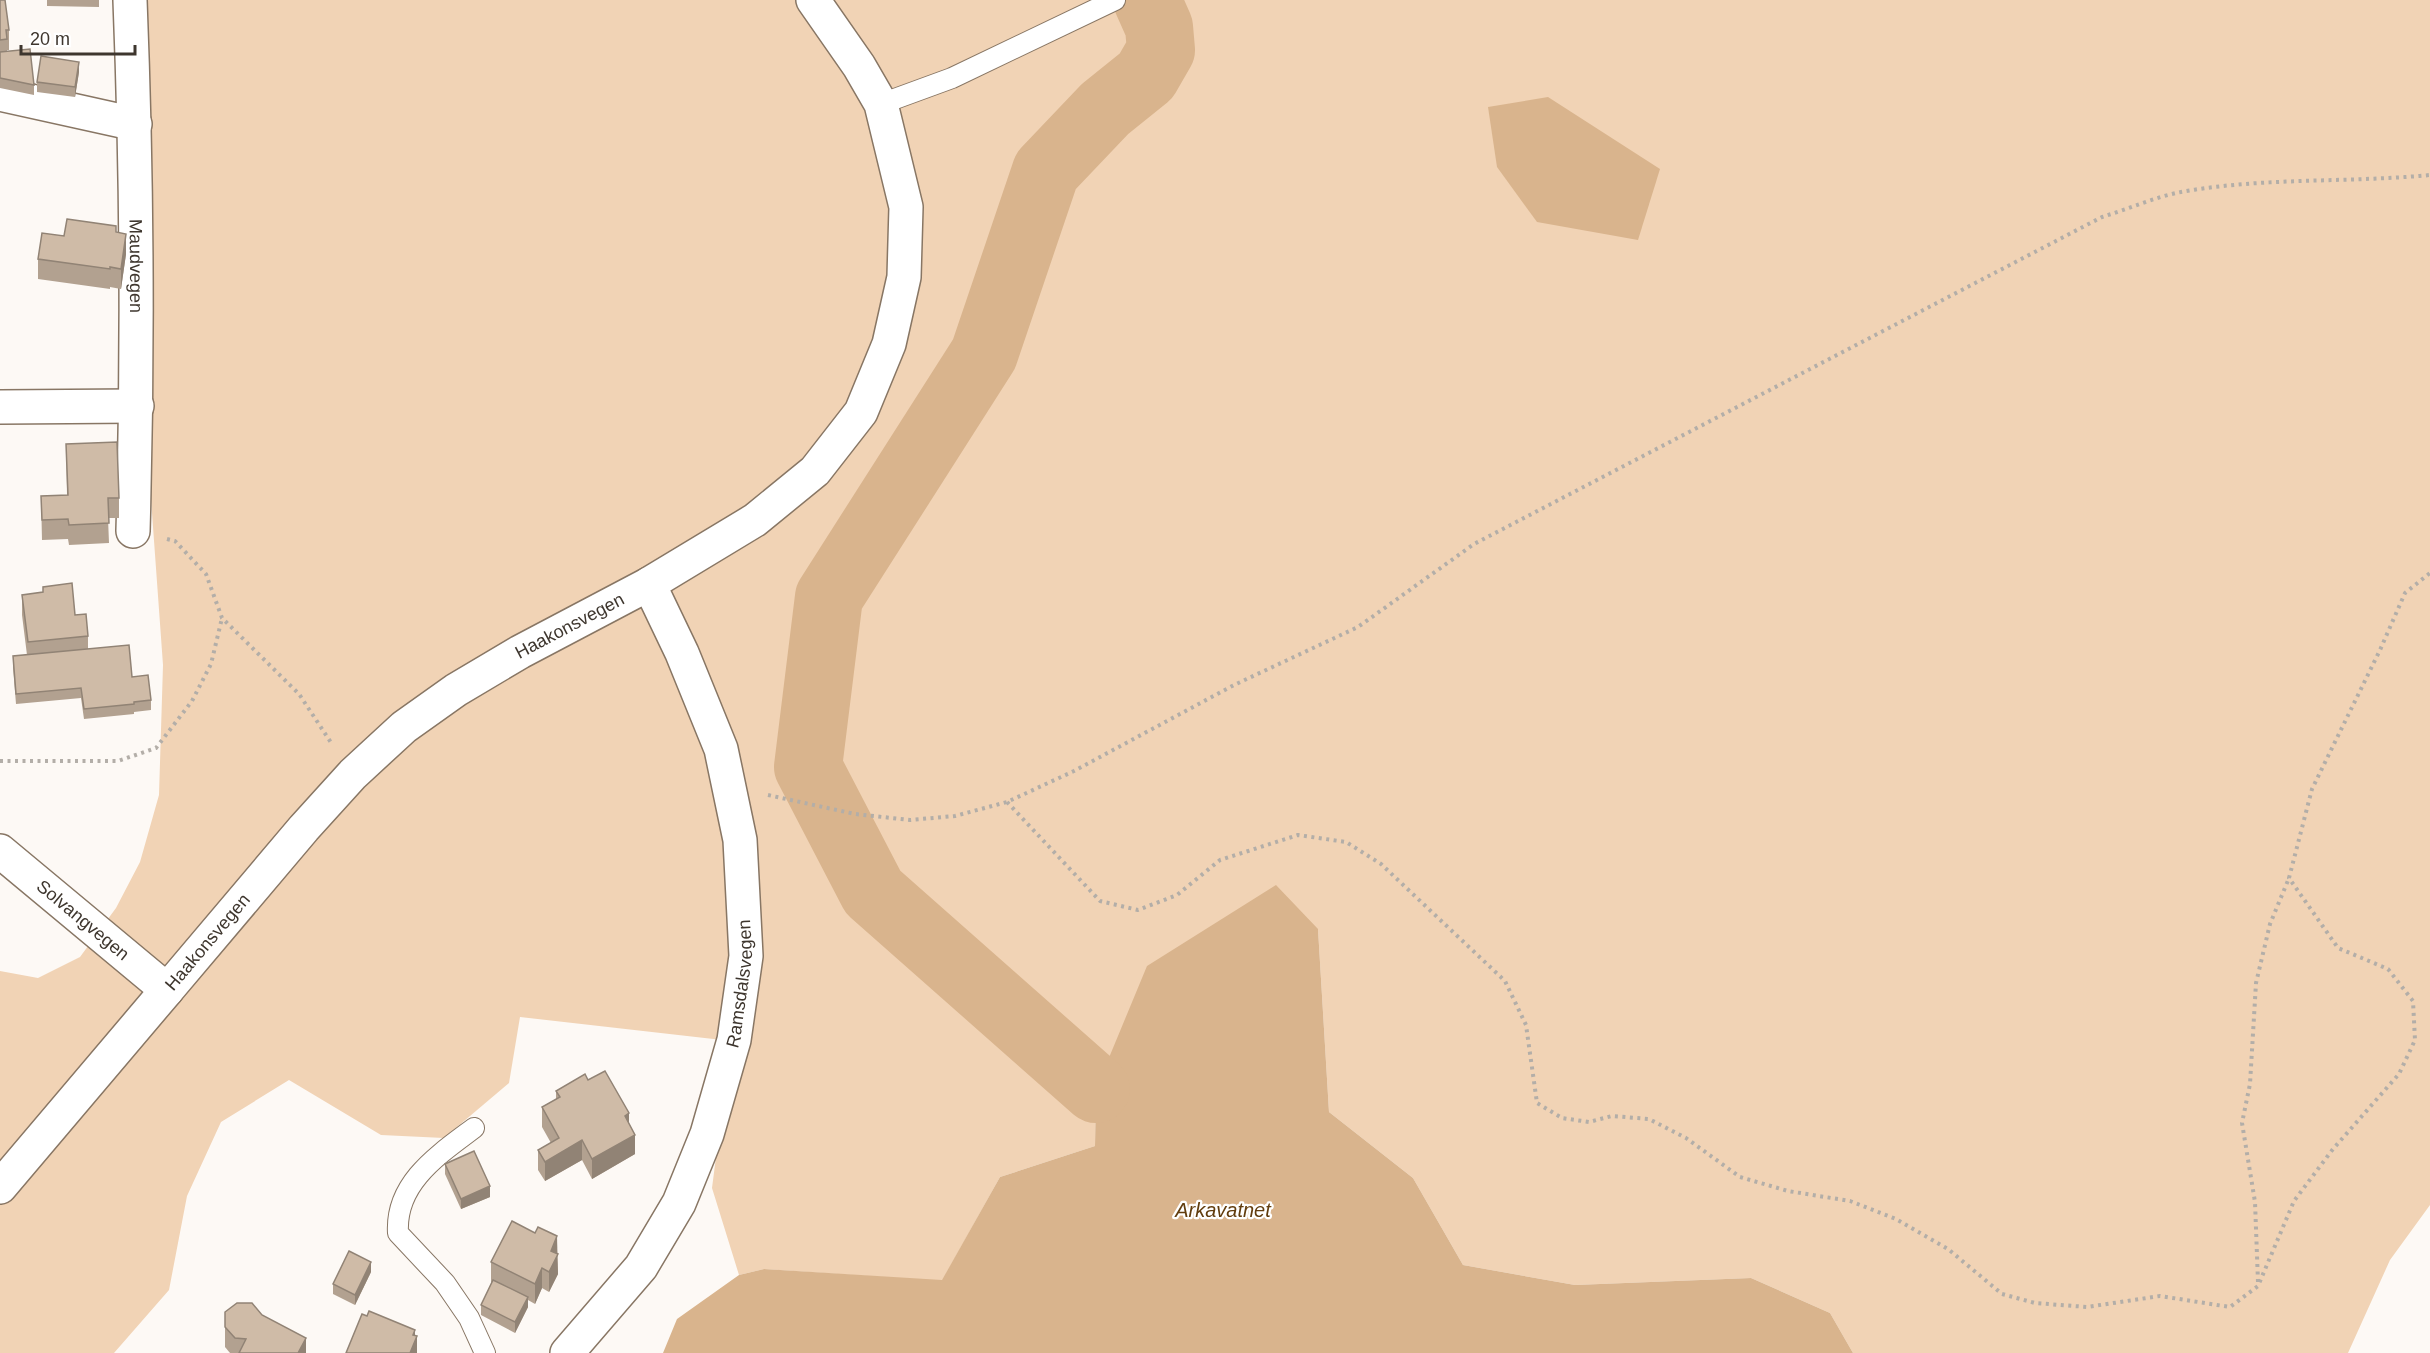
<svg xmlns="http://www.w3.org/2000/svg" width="2430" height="1353" viewBox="0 0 2430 1353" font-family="Helvetica,sans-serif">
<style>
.green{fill:#f1d3b5}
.water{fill:#d9b48d}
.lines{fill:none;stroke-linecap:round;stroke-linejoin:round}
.river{stroke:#d9b48d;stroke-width:68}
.lane-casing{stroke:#887664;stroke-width:22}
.street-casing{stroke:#887664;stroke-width:36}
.secondary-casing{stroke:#887664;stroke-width:36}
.path{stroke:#b3aea8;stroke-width:4;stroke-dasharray:3 4.5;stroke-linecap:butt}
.lane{stroke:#fff;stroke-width:20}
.street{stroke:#fff;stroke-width:33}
.secondary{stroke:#fff;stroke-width:33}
.wall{fill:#b2a190}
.shaded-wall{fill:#918375}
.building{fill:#cfbba7;stroke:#918375;stroke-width:1.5}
.labels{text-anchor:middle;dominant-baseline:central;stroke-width:4.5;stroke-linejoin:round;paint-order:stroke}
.street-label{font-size:18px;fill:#3e362e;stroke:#fff}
.water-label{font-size:20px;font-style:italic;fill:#623d0e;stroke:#fff}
</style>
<rect width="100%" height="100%" fill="#fdf9f5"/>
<!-- green -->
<polygon class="green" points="133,0 2430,0 2430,1205 2390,1260 2348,1353 1853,1353 1830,1313 1751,1278 1575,1285 1463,1265 1413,1178 1329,1112 1318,929 1096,1089 1095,1146 1000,1177 942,1281 764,1269 739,1275 712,1188 731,1041 520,1017 509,1083 444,1138 381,1135 289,1080 221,1122 187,1196 169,1290 114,1353 0,1353 0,971 38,978 80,957 116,908 140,862 159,795 163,665 146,430"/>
<!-- water -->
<g class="water">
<polygon points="1548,97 1660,169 1638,240 1537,222 1497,167 1488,107"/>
<polygon points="1276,885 1318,929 1329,1112 1413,1178 1463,1265 1575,1285 1751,1278 1830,1313 1853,1353 663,1353 677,1319 739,1275 764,1269 942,1280 1000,1177 1095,1146 1096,1089 1147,966"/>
</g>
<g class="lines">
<!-- river -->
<polyline class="river" points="1096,1089 873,892 808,767 829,597 984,354 1046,171 1105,109 1146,76 1161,50 1159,27 1147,0"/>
<defs>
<g id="lane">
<polyline points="881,104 952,78 1115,0"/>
<path d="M474,1128c-36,27 -79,55 -76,105l47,50 24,35 16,35"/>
</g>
<g id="street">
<path id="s1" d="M130,0c7,177 8,354 3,531"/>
<polyline points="0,94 135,124"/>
<polyline points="0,407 137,406"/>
<polyline points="0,1187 167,990"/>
</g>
<g id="secondary">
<path id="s2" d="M0,851l167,139 137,-162 49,-54 51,-47 52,-37 64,-38 129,-68 106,-64 60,-49 46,-59 28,-68 15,-67 2,-70 -25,-103 -22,-38 -46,-66"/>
<path id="s3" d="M567,1353l74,-86 38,-64 28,-69 27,-94 12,-84 -6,-116 -19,-91 -39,-96 -33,-69"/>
</g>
</defs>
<!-- lane casing -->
<use href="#lane" class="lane-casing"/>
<!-- street casing -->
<use href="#street" class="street-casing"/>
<!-- secondary casing -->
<use href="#secondary" class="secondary-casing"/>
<!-- path -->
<g class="path">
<polyline points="167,539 175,541 206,574 222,618 299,694 332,744"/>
<polyline points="0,761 118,761 156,748 192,701 211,664 222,618"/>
<path d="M768,795l87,19 55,6 45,-4 52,-14 67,-31 160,-86 124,-58 116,-83 628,-327c26,-8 53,-20 79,-25 82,-15 166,-9 249,-17"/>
<polyline points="1007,802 1100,901 1138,910 1177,895 1220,860 1298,835 1346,842 1381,864 1505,981 1526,1025 1537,1103 1562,1118 1589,1122 1612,1116 1649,1119 1686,1138 1740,1177 1788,1191 1850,1201 1896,1219 1948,1249 2002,1294 2035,1303 2087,1307 2160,1296 2230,1307 2258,1286 2294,1201 2333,1149 2399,1074 2415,1040 2413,1001 2388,969 2338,948 2289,878 2312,789 2380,650 2405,593 2430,573"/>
<polyline points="2258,1282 2255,1202 2242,1123 2250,1084 2256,983 2270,924 2289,878"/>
</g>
<!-- lane -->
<use href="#lane" class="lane"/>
<!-- street -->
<use href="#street" class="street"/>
<!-- secondary -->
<use href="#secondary" class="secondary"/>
</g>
<!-- wall -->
<g class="wall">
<polygon points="0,0 9,30 9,50 7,50 7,51 34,85 34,95 0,88"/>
<polygon points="47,0 99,0 99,7 47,6"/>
<polygon points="79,72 75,97 37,92 37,82"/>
<polygon points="116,232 126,254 121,289 110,287 110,289 38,279 38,259 64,236"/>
<polygon points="66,444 119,498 119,518 108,518 109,543 69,545 68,539 42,540 41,496 67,495"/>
<polygon points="22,595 75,615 88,636 88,649 132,677 151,700 151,710 134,712 134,714 84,719 81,698 16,704 13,667 13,656 27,655 22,615"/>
<polygon points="588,1080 629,1124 635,1154 592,1179 582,1160 545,1181 538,1170 538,1150 551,1143 542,1127 542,1107 556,1099 556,1091"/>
<polygon points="445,1164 490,1197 461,1209 445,1174"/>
<polygon points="557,1254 558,1274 549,1292 542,1288 535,1304 528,1300 528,1307 515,1333 481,1315 481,1305 492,1282 491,1282 491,1262"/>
<polygon points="371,1272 355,1305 333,1294 333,1284"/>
<polygon points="225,1312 262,1315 306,1353 230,1353 225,1347"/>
</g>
<!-- shaded-wall -->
<g class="shaded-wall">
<polygon points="79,62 79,72 75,97 75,87"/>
<polygon points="126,234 126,254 121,289 121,269"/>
<polygon points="629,1113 629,1133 625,1116"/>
<polygon points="635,1135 635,1154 592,1179 592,1159"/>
<polygon points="582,1140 582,1160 545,1181 545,1162"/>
<polygon points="490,1186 490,1197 461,1209 461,1199"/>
<polygon points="557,1236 558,1274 549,1292 549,1272 551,1251"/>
<polygon points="371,1262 371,1272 355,1305 355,1295"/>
<polygon points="542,1268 542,1288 535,1304 535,1284"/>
<polygon points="528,1297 528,1307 515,1333 515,1322"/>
<polygon points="415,1330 415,1340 417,1336 417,1353 410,1353 413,1335"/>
<polygon points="306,1338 306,1353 298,1353"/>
</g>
<!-- building -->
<g class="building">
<polygon points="0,0 5,0 9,30 6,30 7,39 0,40"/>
<polygon points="30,49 34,85 0,78 0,52"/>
<polygon points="41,56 79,62 75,87 37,82"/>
<polygon points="67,219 116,226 116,232 126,234 121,269 110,267 110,269 38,259 42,233 64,236"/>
<polygon points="117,442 119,498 108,498 109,523 69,525 68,519 42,520 41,496 68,495 66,444"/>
<polygon points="72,583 75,615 86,614 88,636 28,642 22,595 43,592 43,587"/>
<polygon points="129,645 132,677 148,675 151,700 134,702 134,704 84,709 81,688 16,694 13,656"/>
<polygon points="605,1071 629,1113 625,1116 635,1135 592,1159 582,1140 545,1162 538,1150 559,1138 542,1107 560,1097 556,1091 585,1074 588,1080"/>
<polygon points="474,1151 490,1186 461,1199 445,1164"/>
<polygon points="512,1221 535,1233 538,1227 557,1236 551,1251 558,1254 549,1272 542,1268 535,1284 491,1262"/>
<polygon points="349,1251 371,1262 355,1295 333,1284"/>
<polygon points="493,1280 528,1297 515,1322 481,1305"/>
<polygon points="237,1303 252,1303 262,1315 306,1338 298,1353 239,1353 246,1339 235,1338 225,1327 225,1312"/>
<polygon points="369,1311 415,1330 413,1335 417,1336 410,1353 346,1353 362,1314 367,1316"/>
</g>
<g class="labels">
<!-- street labels -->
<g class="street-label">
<text stroke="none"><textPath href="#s1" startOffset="266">Maudvegen</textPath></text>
<text stroke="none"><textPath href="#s2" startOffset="766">Haakonsvegen</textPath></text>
<text stroke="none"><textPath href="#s2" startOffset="108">Solvangvegen</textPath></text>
<text stroke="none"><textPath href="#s2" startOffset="280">Haakonsvegen</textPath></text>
<text stroke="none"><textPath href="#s3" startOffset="417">Ramsdalsvegen</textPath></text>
</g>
<!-- water labels -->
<g class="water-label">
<text x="1223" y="1210">Arkavatnet</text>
</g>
</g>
<!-- scale -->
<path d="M21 45v9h114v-9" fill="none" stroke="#3e362e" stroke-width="3"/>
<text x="30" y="45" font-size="18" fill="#3e362e" stroke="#ffffff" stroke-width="4.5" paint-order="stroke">20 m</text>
</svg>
